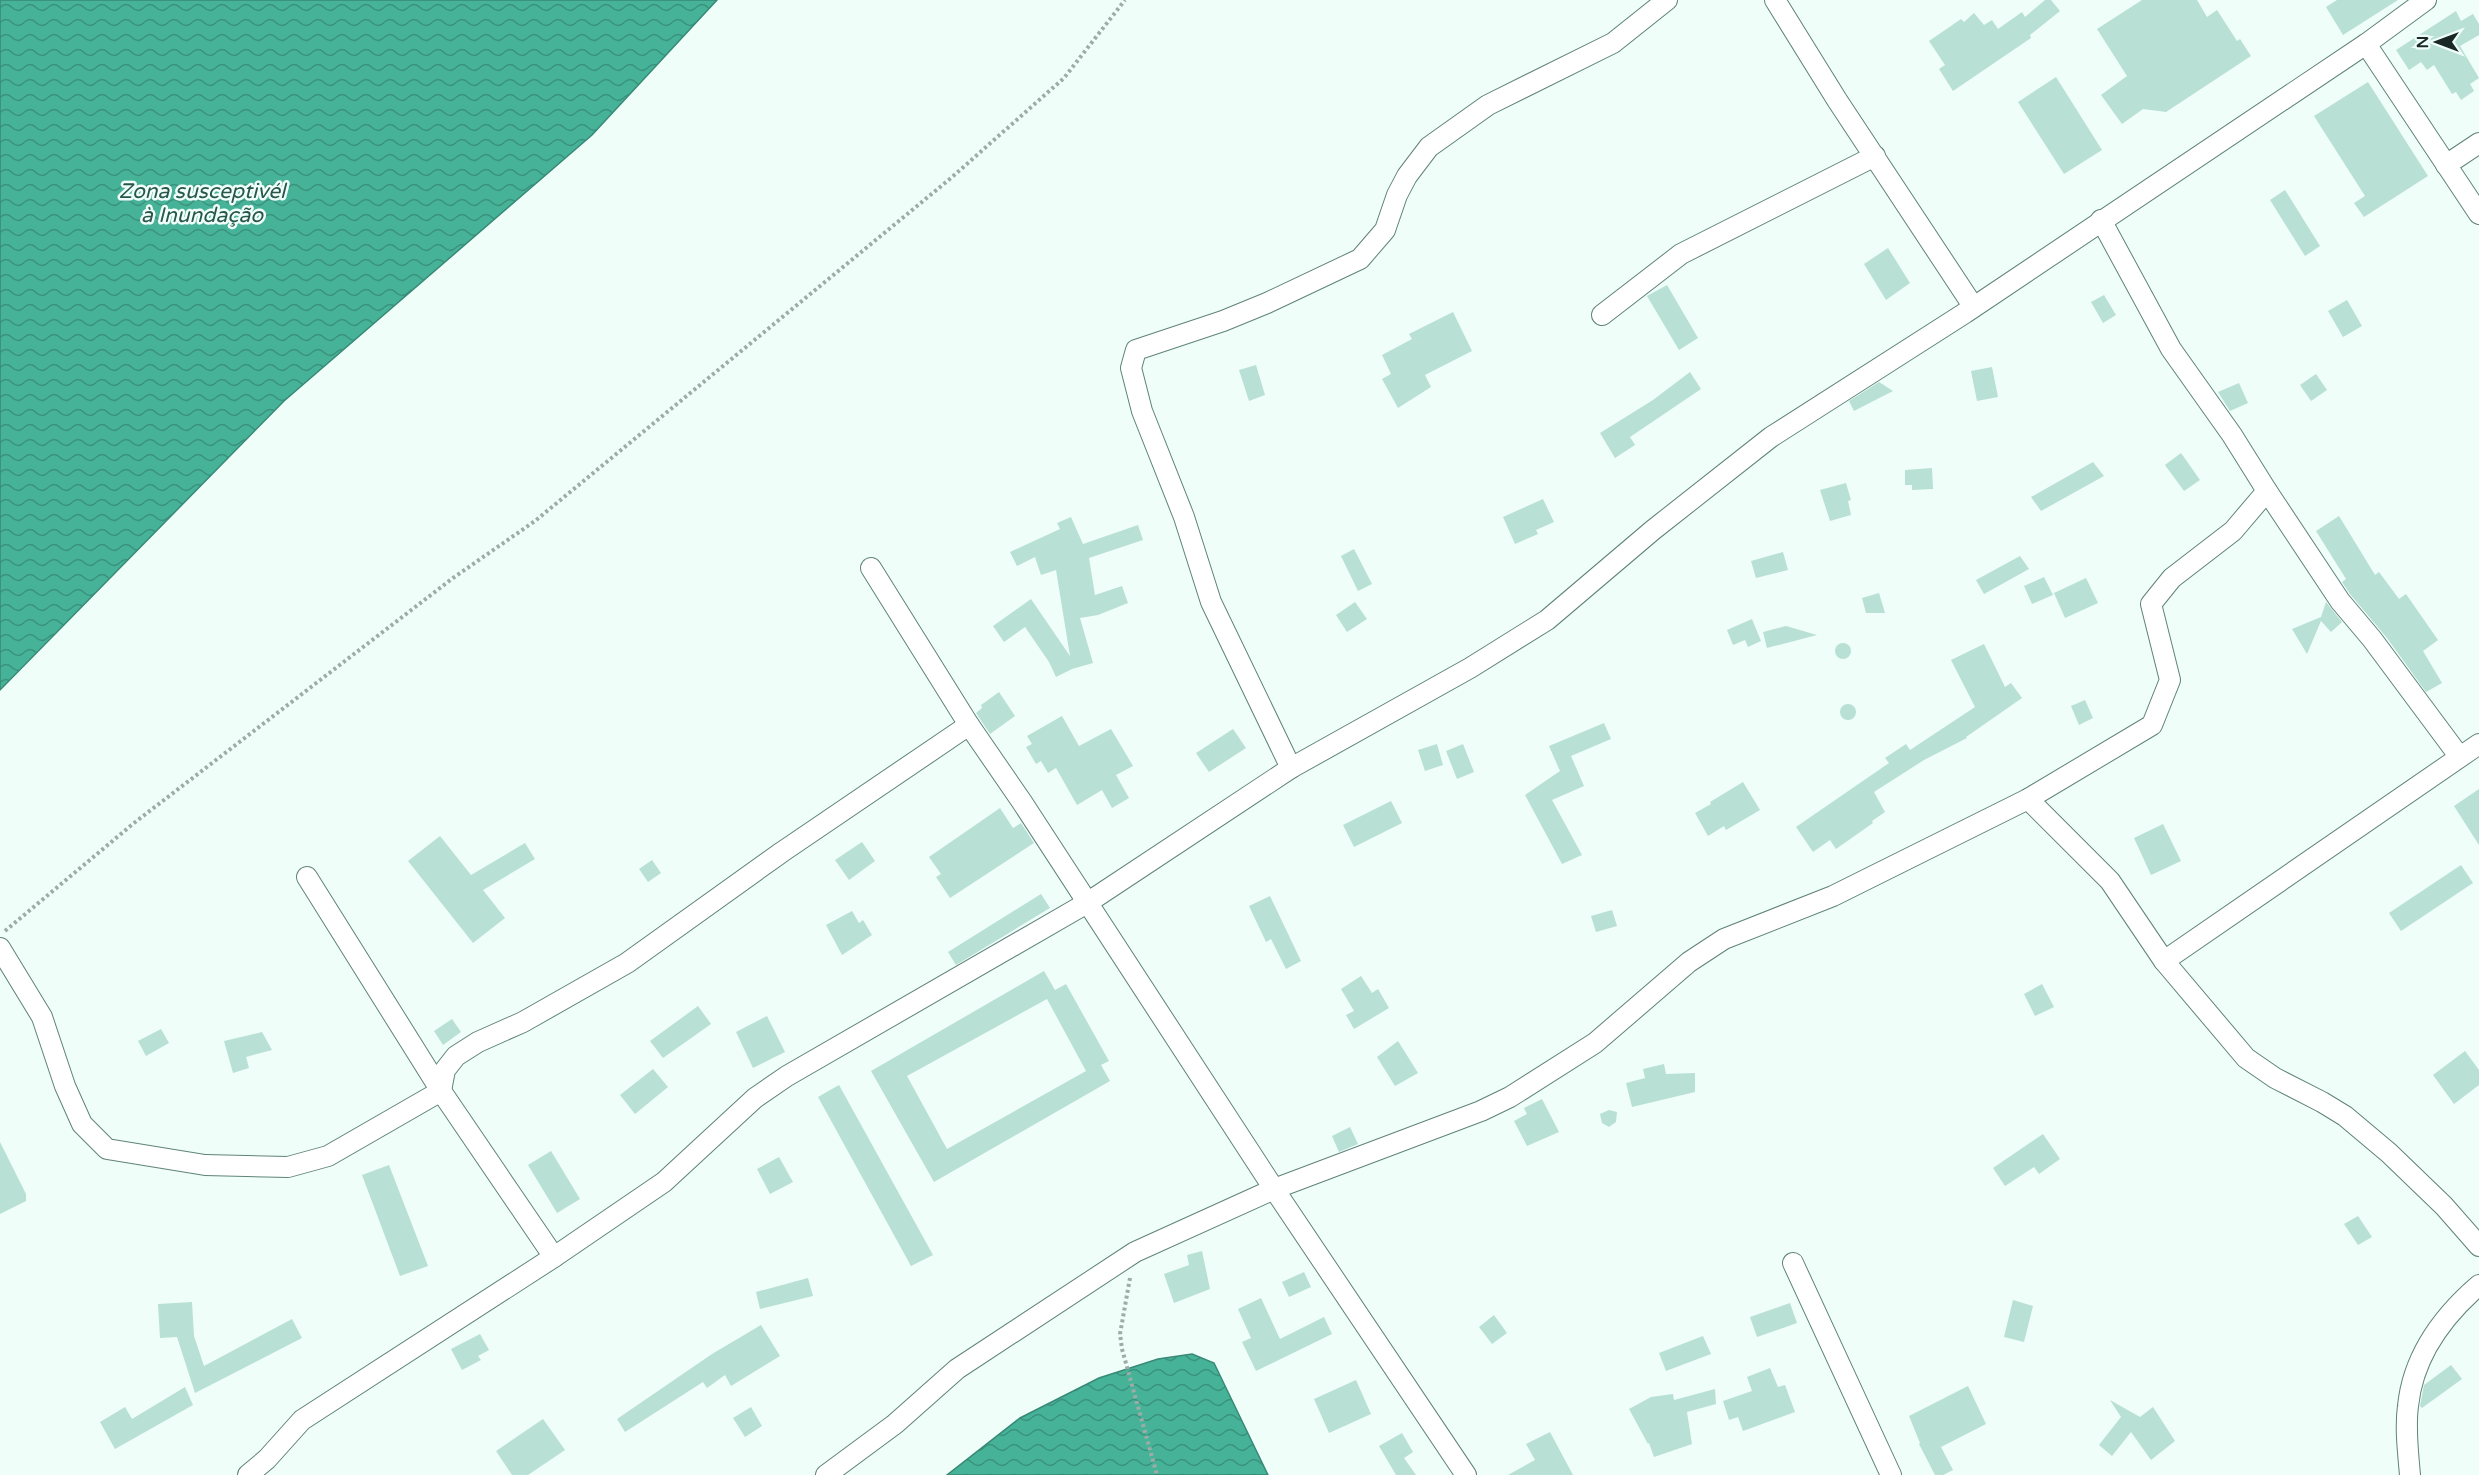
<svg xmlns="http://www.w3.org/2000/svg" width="2479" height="1475" viewBox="0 0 2479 1475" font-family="'Varela Round',sans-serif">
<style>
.water{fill:url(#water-waves);stroke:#388976;stroke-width:1.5}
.building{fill:#b9e0d4;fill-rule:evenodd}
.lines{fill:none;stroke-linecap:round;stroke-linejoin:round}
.minor-casing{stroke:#5f8379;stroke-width:22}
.path{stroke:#9daca7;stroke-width:4;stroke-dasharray:3 3;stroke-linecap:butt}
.minor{stroke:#fff;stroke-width:20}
.labels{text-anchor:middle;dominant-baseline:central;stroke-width:5;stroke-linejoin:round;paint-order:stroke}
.water-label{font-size:21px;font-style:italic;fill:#28564a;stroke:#effef9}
</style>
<defs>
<pattern id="water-waves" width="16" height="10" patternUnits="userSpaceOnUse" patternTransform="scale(1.5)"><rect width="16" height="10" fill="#46b399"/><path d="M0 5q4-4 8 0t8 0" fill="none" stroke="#3a927d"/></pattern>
</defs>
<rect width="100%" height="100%" fill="#effef9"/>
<!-- water -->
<g class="water">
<polygon points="0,0 717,0 592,135 284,401 0,690"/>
<polygon points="1192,1354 1214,1363 1268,1475 947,1475 1020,1418 1099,1378 1158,1359"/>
</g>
<!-- building -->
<g class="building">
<polygon points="2045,0 2051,0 2060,11 2030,35 2031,38 1953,91 1939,69 1945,65 1929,41 1961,19 1964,22 1974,13 1984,25 1992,20 1998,29 2022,12 2025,17"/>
<polygon points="2142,0 2197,0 2207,17 2217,10 2237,41 2240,39 2251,56 2166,112 2143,109 2122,124 2101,95 2127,76 2097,29"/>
<polygon points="2337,0 2398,0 2343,35 2326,7"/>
<polygon points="2456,11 2461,21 2473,14 2479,24 2479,35 2460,46 2479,78 2470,84 2474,91 2461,100 2456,92 2452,94 2434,65 2427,70 2421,62 2409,70 2396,50"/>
<polygon points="2056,77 2102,150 2064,174 2018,102"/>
<polygon points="2368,82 2428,176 2364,217 2354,203 2365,196 2314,116"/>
<polygon points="2285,190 2320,246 2305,256 2270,200"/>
<polygon points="1888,248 1910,283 1886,300 1864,264"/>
<polygon points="1667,285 1698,338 1679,350 1647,296"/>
<polygon points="2104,295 2116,315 2103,323 2091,302"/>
<polygon points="2347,300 2362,326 2343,337 2328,311"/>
<polygon points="1453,312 1472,351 1425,375 1431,387 1398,408 1382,379 1391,374 1382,355 1412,339 1409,334"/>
<polygon points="1256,365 1265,395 1249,401 1239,370"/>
<polygon points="1992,367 1998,397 1977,401 1971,371"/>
<polygon points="1690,372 1701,389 1630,437 1635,445 1615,458 1600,433 1653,400"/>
<polygon points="2316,374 2327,390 2311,401 2300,385"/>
<polygon points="1879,382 1893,391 1854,411 1849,401"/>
<polygon points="2239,383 2248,403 2230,411 2218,392"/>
<polygon points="2181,453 2200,480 2184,491 2165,465"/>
<polygon points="2093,462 2104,476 2041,511 2031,497"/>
<polygon points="1932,468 1933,489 1912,490 1912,485 1905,485 1905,470"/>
<polygon points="1846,483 1851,500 1848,501 1851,515 1830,521 1820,490"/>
<polygon points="1543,499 1554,522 1536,530 1538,534 1515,544 1503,517"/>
<polygon points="2339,516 2375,575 2379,572 2399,599 2406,594 2438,640 2423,651 2442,683 2426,692 2387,638 2350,594 2342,582 2346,579 2316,531"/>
<polygon points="1071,517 1083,544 1138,525 1143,540 1089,558 1095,595 1122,586 1128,603 1098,615 1080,618 1093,663 1072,669 1056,677 1049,662 1025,627 1004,642 993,626 1031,599 1070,656 1056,570 1041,575 1035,557 1017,566 1010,552 1060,529 1057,523"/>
<polygon points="1354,549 1372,584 1358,591 1341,556"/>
<polygon points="1783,552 1788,570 1756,578 1751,561"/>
<polygon points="2020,556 2029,569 1984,594 1976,580"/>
<polygon points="2044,577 2053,595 2032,604 2024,586"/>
<polygon points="2086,578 2098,603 2065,618 2054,593"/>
<polygon points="1879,593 1885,613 1866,613 1862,598"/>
<polygon points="1355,602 1367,619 1347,632 1336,615"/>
<polygon points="2326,602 2342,622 2331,632 2321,621 2307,654 2292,629 2321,617"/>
<polygon points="1752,619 1761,641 1748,647 1745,640 1733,645 1727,630"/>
<polygon points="1786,626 1817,635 1767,648 1763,632"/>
<circle cx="1843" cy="651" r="8"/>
<polygon points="1984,644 2005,687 2011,683 2022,698 1966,737 1967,738 1924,760 1874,792 1885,812 1872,821 1873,823 1836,849 1830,840 1813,852 1796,827 1889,763 1885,758 1906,744 1910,750 1975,707 1951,660"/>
<polygon points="999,692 1015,716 990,734 976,713 982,708 981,705"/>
<polygon points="2085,700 2093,718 2079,725 2071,706"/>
<circle cx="1848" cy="712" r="8"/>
<polygon points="1062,716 1079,746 1111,729 1133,766 1116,775 1129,798 1112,808 1102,790 1077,805 1056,768 1048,773 1041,761 1036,764 1026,747 1032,744 1027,736"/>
<polygon points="1604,723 1611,739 1571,756 1584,786 1552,800 1582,855 1562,864 1525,795 1560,771 1549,746"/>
<polygon points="1233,729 1246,748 1209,772 1196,753"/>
<polygon points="1437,744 1443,765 1425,771 1418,750"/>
<polygon points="1463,744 1474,772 1457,779 1446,751"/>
<polygon points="1743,782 1760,810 1726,830 1724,826 1708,836 1695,813 1711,804 1710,802"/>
<polygon points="2479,789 2479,845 2454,806"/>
<polygon points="1391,801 1402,823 1354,847 1343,825"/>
<polygon points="1000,808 1013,828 1021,823 1034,843 950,898 936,877 941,874 929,857"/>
<polygon points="2163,824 2181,861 2151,875 2134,838"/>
<polygon points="440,836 471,875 525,843 535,859 483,890 505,918 473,943 408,861"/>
<polygon points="862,842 875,861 849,880 835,860"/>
<polygon points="652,860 661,873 648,882 639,869"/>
<polygon points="2461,865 2473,883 2401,931 2389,913"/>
<polygon points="1041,894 1050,908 956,965 948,952"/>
<polygon points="1270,896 1301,961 1286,969 1271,939 1266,942 1249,906"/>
<polygon points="1612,910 1617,926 1596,932 1591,916"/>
<polygon points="852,911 859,923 863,920 872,935 842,955 826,925"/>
<path d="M1044,971l11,19 11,-6 43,77 -8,4 9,16 -176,101 -63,-111zM1047,999l39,72 -139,78 -40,-73z"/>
<polygon points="1361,976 1372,993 1378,989 1389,1008 1354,1029 1346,1015 1354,1011 1341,989"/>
<polygon points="2042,984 2054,1007 2035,1016 2024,994"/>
<polygon points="698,1006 711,1024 663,1058 650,1041"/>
<polygon points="767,1016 785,1052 753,1068 736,1032"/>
<polygon points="452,1019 461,1032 443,1045 434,1031"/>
<polygon points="161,1029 169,1043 146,1056 138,1041"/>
<polygon points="262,1032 272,1050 246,1057 249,1068 233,1073 224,1041"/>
<polygon points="1398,1041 1418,1073 1395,1086 1377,1057"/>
<polygon points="2465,1051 2479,1070 2479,1085 2454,1104 2433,1075"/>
<polygon points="1664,1064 1666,1074 1695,1073 1695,1092 1632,1107 1626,1083 1645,1078 1643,1069"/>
<polygon points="653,1069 668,1087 635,1114 620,1095"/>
<polygon points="839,1085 933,1255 911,1266 818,1097"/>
<polygon points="1542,1099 1559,1132 1527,1146 1514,1121 1527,1114 1524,1108"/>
<polygon points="1609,1110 1617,1112 1616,1122 1609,1127 1602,1123 1600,1114"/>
<polygon points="1350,1127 1358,1144 1339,1152 1332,1136"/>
<polygon points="2043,1134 2060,1159 2039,1174 2034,1167 2005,1186 1993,1168"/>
<polygon points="0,1142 26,1194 26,1201 0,1214"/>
<polygon points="551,1151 580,1199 557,1213 528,1165"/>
<polygon points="779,1157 793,1182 770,1194 757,1169"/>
<polygon points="389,1165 428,1266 400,1276 362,1175"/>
<polygon points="2358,1216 2372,1237 2358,1245 2344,1224"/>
<polygon points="1202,1251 1210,1289 1174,1303 1164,1274 1189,1265 1187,1255"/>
<polygon points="1304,1272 1311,1287 1289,1297 1282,1282"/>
<polygon points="808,1278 813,1296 760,1309 756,1292"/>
<polygon points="1261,1298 1280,1339 1324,1317 1332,1334 1256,1371 1242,1342 1251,1338 1238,1309"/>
<polygon points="2013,1300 2033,1306 2024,1342 2004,1337"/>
<polygon points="192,1302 194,1336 204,1366 292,1319 302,1338 195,1393 177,1337 160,1338 158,1304"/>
<polygon points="1790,1303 1797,1323 1757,1337 1750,1317"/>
<polygon points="1494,1315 1507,1333 1492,1344 1479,1327"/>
<polygon points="761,1325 780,1356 731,1386 725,1375 707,1388 703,1382 625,1432 617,1419 712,1354"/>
<polygon points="480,1334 489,1350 478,1356 481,1360 462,1370 451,1349"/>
<polygon points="1703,1336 1711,1354 1666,1371 1659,1353"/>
<polygon points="2451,1365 2462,1379 2422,1408 2420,1406 2424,1385"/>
<polygon points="1770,1368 1778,1387 1785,1385 1795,1412 1743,1431 1738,1417 1729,1420 1723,1401 1752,1391 1747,1377"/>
<polygon points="1356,1380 1371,1414 1329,1433 1314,1399"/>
<polygon points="1968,1386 1986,1424 1941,1447 1953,1470 1943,1475 1935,1475 1919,1444 1920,1443 1909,1416"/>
<polygon points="185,1387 193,1405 115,1449 100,1422 125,1407 132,1419"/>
<polygon points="1715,1389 1716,1404 1687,1412 1692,1444 1654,1457 1649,1443 1648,1444 1629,1409 1651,1397 1673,1394 1674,1400"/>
<polygon points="2110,1400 2140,1417 2153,1407 2175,1441 2151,1460 2131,1432 2112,1456 2099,1445 2121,1417"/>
<polygon points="751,1407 762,1426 745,1437 733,1418"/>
<polygon points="543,1419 565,1450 528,1475 512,1475 496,1451"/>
<polygon points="1550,1432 1573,1475 1508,1475 1535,1460 1526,1444"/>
<polygon points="1402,1433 1413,1452 1404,1458 1416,1475 1396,1475 1379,1446"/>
</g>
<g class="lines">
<defs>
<g id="minor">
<polyline points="1775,0 1837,100 1973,306"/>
<polyline points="2366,44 2479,214"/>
<polyline points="2446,165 2479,143"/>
<polyline points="1602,315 1681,254 1875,156"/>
<polyline points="2267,491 2340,601 2372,639 2459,756"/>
<polyline points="871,568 969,725 1022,802 1274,1189 1466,1475"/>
<polyline points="1291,768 1211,602 1184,517 1142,411 1131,368 1136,350 1223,321 1267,303 1360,259 1385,230 1397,195 1407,176 1429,147 1488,105 1613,43 1667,0"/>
<polyline points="2028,799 2110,881 2164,961 2246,1058 2275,1078 2322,1102 2345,1116 2389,1153 2444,1206 2479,1246"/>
<polyline points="307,877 441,1091 554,1257"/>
<polyline points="0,948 42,1017 65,1086 82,1124 107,1149 205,1165 288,1167 328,1156 441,1091 445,1070 456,1056 478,1042 523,1022 627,963 782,852 969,725"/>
<polyline points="2164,961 2479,744"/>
<polyline points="1793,1263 1891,1475"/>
<polyline points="248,1475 267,1459 302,1420 554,1257 664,1182 755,1098 787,1076 1087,903 1291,768 1470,668 1547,620 1653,530 1771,437 1965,313 2366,44 2426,0"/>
<polyline points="826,1475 895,1424 957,1369 1135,1252 1274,1189 1481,1111 1510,1097 1595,1043 1689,962 1724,939 1833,896 2028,799 2152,725 2170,680 2151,604 2172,578 2233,531 2267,491 2232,435 2171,349 2101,220"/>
<path d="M2410,1475c-2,-23 -5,-47 -2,-69 5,-49 35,-90 71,-121"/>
</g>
</defs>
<!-- minor casing -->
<use href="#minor" class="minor-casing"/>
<!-- path -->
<g class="path">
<polyline points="5,931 134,823 453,578 535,521 951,178 1064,78 1125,0"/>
<polyline points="1130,1278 1120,1334 1122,1349 1157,1475"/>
</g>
<!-- minor -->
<use href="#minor" class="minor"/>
</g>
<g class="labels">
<!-- water labels -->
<g class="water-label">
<text x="202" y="191">Zona susceptivél<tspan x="202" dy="24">à Inundação</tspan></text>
</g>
</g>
<!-- north arrow -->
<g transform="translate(2437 42) rotate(270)" stroke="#effef9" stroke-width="4.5" paint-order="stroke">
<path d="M0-4.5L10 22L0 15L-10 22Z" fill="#192824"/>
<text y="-9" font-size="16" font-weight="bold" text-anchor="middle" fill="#192824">N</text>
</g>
</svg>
